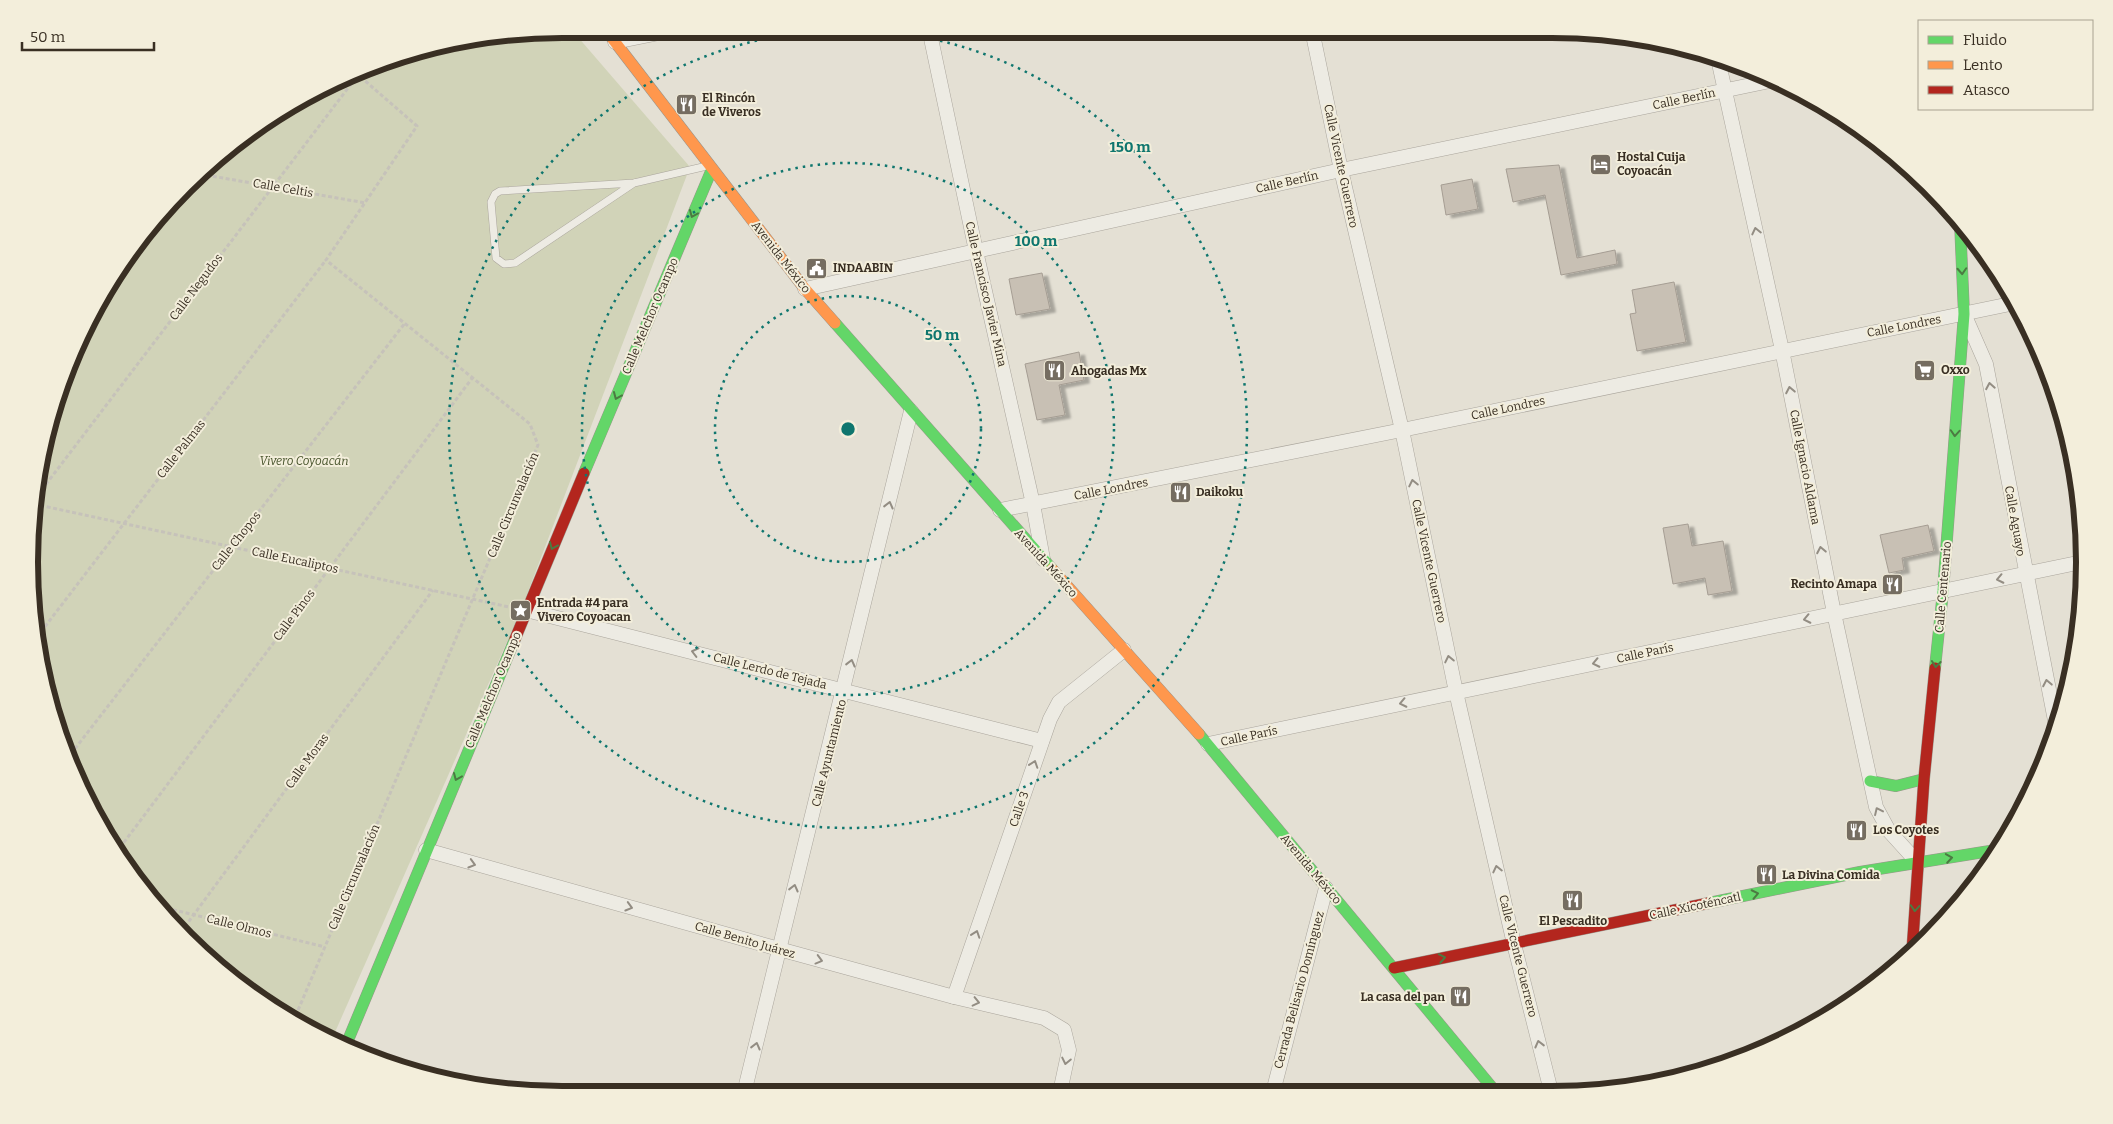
<svg xmlns="http://www.w3.org/2000/svg" width="2113" height="1124" viewBox="0 0 2113 1124" font-family="Bitter,serif">
<style>
.green{fill:#d1d3b8}
.building{fill:#c8c0b4;stroke:#a59d93;filter:url(#shadow)}
.lines{fill:none;stroke-linecap:round;stroke-linejoin:round}
.lane-casing{stroke:#aaa59c;stroke-width:8}
.street-casing{stroke:#aaa59c;stroke-width:15}
.fast-casing{stroke:#9a958c;stroke-width:12}
.slow-casing{stroke:#9a958c;stroke-width:12}
.jam-casing{stroke:#9a958c;stroke-width:12}
.path{stroke:#c6c2ba;stroke-width:3;stroke-dasharray:4 2.5;stroke-linecap:butt}
.lane{stroke:#edebe3;stroke-width:7}
.street{stroke:#edebe3;stroke-width:14}
.fast{stroke:#63d668;stroke-width:11}
.slow{stroke:#ff974d;stroke-width:11}
.jam{stroke:#b3261e;stroke-width:11}
.oneway{stroke:#4c7a42}
.oneway2{stroke:#938d83}
.ring{fill:none;stroke:#0f766e;stroke-width:2.5;stroke-dasharray:2.5 5}
.labels{text-anchor:middle;dominant-baseline:central;stroke-width:4;stroke-linejoin:round;paint-order:stroke}
.poi-label{font-size:12px;font-weight:bold;fill:#392f23;stroke:#f3eedb;text-anchor:start}
.street-label{font-size:12px;fill:#392f23;stroke:#f3eedb}
.park-label{font-size:12px;font-style:italic;fill:#48542c;stroke:#f3eedb}
.rim{fill:none;stroke:#392f23;stroke-width:6}
.centre{fill:#0f766e;stroke:#f3eedb;stroke-width:2.5}
.ring-label{font-size:15px;text-anchor:middle;font-weight:bold;fill:#0f766e;stroke:#f3eedb;stroke-width:4;stroke-linejoin:round;paint-order:stroke}
</style>
<defs>
<filter id="shadow"><feDropShadow dx="5.5" dy="3" stdDeviation="1" flood-color="#0004"/></filter>
</defs>
<rect width="100%" height="100%" fill="#e4e0d4"/>
<!-- green -->
<polygon class="green" points="562,29 571,29 690,167 521,610 332,1039 296,1024 237,985 161,914 118,858 69,766 47,700 30,597 30,527 47,424 69,358 118,266 161,210 237,139 296,100 390,57 458,39"/>
<!-- building -->
<g class="building">
<polygon points="1559,165 1577,258 1615,250 1617,264 1561,275 1545,195 1513,202 1506,169"/>
<polygon points="1472,179 1478,209 1446,215 1441,185"/>
<polygon points="1042,273 1050,309 1016,315 1009,279"/>
<polygon points="1674,282 1686,342 1637,351 1630,314 1636,313 1632,290"/>
<polygon points="1079,352 1084,380 1059,385 1065,415 1037,420 1025,364"/>
<polygon points="1688,524 1692,546 1723,541 1732,591 1708,595 1705,578 1673,584 1663,528"/>
<polygon points="1928,525 1934,551 1902,558 1904,570 1889,573 1880,535"/>
</g>
<g class="lines">
<defs>
<polyline id="lane" points="634,183 515,263 504,264 496,258 491,202 495,194 500,191 634,183 707,166"/>
<g id="street">
<polyline points="929,29 976,251 1033,504 1043,559"/>
<polyline points="1312,30 1341,170 1402,430 1456,692 1514,944 1551,1091"/>
<polyline points="615,42 679,29"/>
<polyline points="1718,59 1782,350 1834,613 1876,807 1889,831 1918,863"/>
<polyline points="805,289 1341,170 1770,81"/>
<polyline points="1965,316 1986,364 2057,731"/>
<polyline points="1000,510 1402,430 2015,303"/>
<polyline points="526,610 1042,741"/>
<polyline points="1208,744 2082,562"/>
<polyline points="426,850 779,949 954,997 1044,1018 1064,1030 1069,1050 1060,1092"/>
<polyline points="954,997 1050,719 1059,702 1124,650"/>
<polyline points="1273,1092 1326,888"/>
<polyline points="744,1093 911,411"/>
</g>
<g id="fast">
<polyline points="835,323 1052,569"/>
<polyline points="584,473 712,169"/>
<polyline points="1935,668 1943,591 1964,314 1960,222"/>
<polyline points="1199,734 1495,1091"/>
<polyline points="1870,781 1896,786 1924,779"/>
<polyline points="1709,903 1860,872 1996,850"/>
<polyline points="346,1045 515,639"/>
</g>
<g id="slow">
<polyline points="605,29 805,289 835,323"/>
<polyline points="1052,569 1199,734"/>
</g>
<g id="jam">
<polyline points="515,639 584,473"/>
<polyline points="1912,952 1924,779 1935,668"/>
<polyline points="1394,968 1709,903"/>
</g>
</defs>
<!-- lane casing -->
<use href="#lane" class="lane-casing"/>
<!-- street casing -->
<use href="#street" class="street-casing"/>
<!-- fast casing -->
<use href="#fast" class="fast-casing"/>
<!-- slow casing -->
<use href="#slow" class="slow-casing"/>
<!-- jam casing -->
<use href="#jam" class="jam-casing"/>
<!-- path -->
<g class="path">
<polyline points="200,174 366,203"/>
<polyline points="34,500 358,75"/>
<polyline points="34,504 509,607"/>
<polyline points="37,637 326,260"/>
<polyline points="67,759 405,323"/>
<polyline points="116,853 473,377"/>
<polyline points="154,905 325,947"/>
<polyline points="181,932 433,590"/>
<polyline points="293,1022 538,445 530,424 326,260 417,126 356,73"/>
</g>
<!-- lane -->
<use href="#lane" class="lane"/>
<!-- street -->
<use href="#street" class="street"/>
<!-- fast -->
<use href="#fast" class="fast"/>
<!-- slow -->
<use href="#slow" class="slow"/>
<!-- jam -->
<use href="#jam" class="jam"/>
</g>
<!-- one-way arrows -->
<defs><path id="oneway-chevron" d="M-2-3.5L2.5 0L-2 3.5" fill="none" stroke-width="1.6" stroke-linecap="round" stroke-linejoin="round" transform="scale(1.25)"/></defs>
<g class="oneway">
<use href="#oneway-chevron" transform="translate(693 214) rotate(113)"/>
<use href="#oneway-chevron" transform="translate(1962 271) rotate(87)"/>
<use href="#oneway-chevron" transform="translate(617 396) rotate(113)"/>
<use href="#oneway-chevron" transform="translate(1955 433) rotate(94)"/>
<use href="#oneway-chevron" transform="translate(553 546) rotate(113)"/>
<use href="#oneway-chevron" transform="translate(1936 664) rotate(96)"/>
<use href="#oneway-chevron" transform="translate(457 777) rotate(113)"/>
<use href="#oneway-chevron" transform="translate(1949 858) rotate(-9)"/>
<use href="#oneway-chevron" transform="translate(1755 894) rotate(-12)"/>
<use href="#oneway-chevron" transform="translate(1915 908) rotate(94)"/>
<use href="#oneway-chevron" transform="translate(1442 958) rotate(-11)"/>
</g>
<g class="oneway2">
<use href="#oneway-chevron" transform="translate(1756 231) rotate(-103)"/>
<use href="#oneway-chevron" transform="translate(1990 386) rotate(-100)"/>
<use href="#oneway-chevron" transform="translate(1790 390) rotate(-101)"/>
<use href="#oneway-chevron" transform="translate(1413 483) rotate(-102)"/>
<use href="#oneway-chevron" transform="translate(889 505) rotate(-76)"/>
<use href="#oneway-chevron" transform="translate(1821 550) rotate(-101)"/>
<use href="#oneway-chevron" transform="translate(2000 579) rotate(168)"/>
<use href="#oneway-chevron" transform="translate(1807 619) rotate(168)"/>
<use href="#oneway-chevron" transform="translate(695 652) rotate(-166)"/>
<use href="#oneway-chevron" transform="translate(1449 659) rotate(-102)"/>
<use href="#oneway-chevron" transform="translate(851 663) rotate(-76)"/>
<use href="#oneway-chevron" transform="translate(1596 663) rotate(168)"/>
<use href="#oneway-chevron" transform="translate(2047 683) rotate(-101)"/>
<use href="#oneway-chevron" transform="translate(1403 703) rotate(168)"/>
<use href="#oneway-chevron" transform="translate(1034 764) rotate(-71)"/>
<use href="#oneway-chevron" transform="translate(1878 811) rotate(-115)"/>
<use href="#oneway-chevron" transform="translate(472 864) rotate(16)"/>
<use href="#oneway-chevron" transform="translate(1497 869) rotate(-103)"/>
<use href="#oneway-chevron" transform="translate(794 888) rotate(-76)"/>
<use href="#oneway-chevron" transform="translate(629 907) rotate(16)"/>
<use href="#oneway-chevron" transform="translate(976 934) rotate(-71)"/>
<use href="#oneway-chevron" transform="translate(819 960) rotate(15)"/>
<use href="#oneway-chevron" transform="translate(976 1002) rotate(13)"/>
<use href="#oneway-chevron" transform="translate(1539 1044) rotate(-104)"/>
<use href="#oneway-chevron" transform="translate(756 1046) rotate(-76)"/>
<use href="#oneway-chevron" transform="translate(1066 1061) rotate(102)"/>
</g>
<!-- distance rings -->
<g class="ring">
<circle cx="848" cy="429" r="133"/>
<circle cx="848" cy="429" r="266"/>
<circle cx="848" cy="429" r="399"/>
</g>
<!-- icons -->
<defs>
<symbol id="restaurant-square" viewBox="-11 -11 22 22"><rect x="-9" y="-9" width="18" height="18" rx="4" fill="#756d61" stroke="#f3eedb"/><path d="M-5-6h1v4h1v-4h1v4h1v-4h1v5L-1.5 .5V6h-2V.5L-5-1ZM5-6V6H3V1.5H1.5Q1.5-4 5-6Z" fill="#fff"/></symbol>
<symbol id="hotel-square" viewBox="-11 -11 22 22"><rect x="-9" y="-9" width="18" height="18" rx="4" fill="#756d61" stroke="#f3eedb"/><path d="M-6-4.5h1.5V1H6V5H4.5V3h-9V5H-6ZM-4 0a1.8 1.8 0 1 1 3.6 0ZM.5 0V-2.5h3Q6-2.5 6 0Z" fill="#fff"/></symbol>
<symbol id="civic-square" viewBox="-11 -11 22 22"><rect x="-9" y="-9" width="18" height="18" rx="4" fill="#756d61" stroke="#f3eedb"/><path d="M-.6-6.5H3V-4.5H.6V-3L4-1V1h2V6H-6V1h2V-1L-.6-3ZM-1.2 2.5V6h2.4V2.5Z" fill="#fff"/></symbol>
<symbol id="supermarket-square" viewBox="-11 -11 22 22"><rect x="-9" y="-9" width="18" height="18" rx="4" fill="#756d61" stroke="#f3eedb"/><path d="M-6-5.5h2.5l.6 2H6L4.5 2H-2.5L-4.4-4H-6ZM-1.5 3.2a1.3 1.3 0 1 0 .1 0ZM3 3.2a1.3 1.3 0 1 0 .1 0Z" fill="#fff"/></symbol>
<symbol id="sight-square" viewBox="-11 -11 22 22"><rect x="-9" y="-9" width="18" height="18" rx="4" fill="#756d61" stroke="#f3eedb"/><path d="M0-6L1.8-2.2L6-1.7L2.9 1.2L3.7 5.4L0 3.3L-3.7 5.4L-2.9 1.2L-6-1.7L-1.8-2.2Z" fill="#fff"/></symbol>
</defs>
<g fill-rule="evenodd">
<use href="#restaurant-square" x="674" y="92" width="25" height="25"/>
<use href="#hotel-square" x="1588" y="152" width="25" height="25"/>
<use href="#civic-square" x="804" y="256" width="25" height="25"/>
<use href="#supermarket-square" x="1912" y="358" width="25" height="25"/>
<use href="#restaurant-square" x="1042" y="358" width="25" height="25"/>
<use href="#restaurant-square" x="1168" y="480" width="25" height="25"/>
<use href="#restaurant-square" x="1880" y="572" width="25" height="25"/>
<use href="#sight-square" x="508" y="598" width="25" height="25"/>
<use href="#restaurant-square" x="1844" y="818" width="25" height="25"/>
<use href="#restaurant-square" x="1754" y="862" width="25" height="25"/>
<use href="#restaurant-square" x="1560" y="888" width="25" height="25"/>
<use href="#restaurant-square" x="1448" y="984" width="25" height="25"/>
</g>
<g class="labels">
<!-- poi labels -->
<g class="poi-label">
<text x="702" y="98">El Rincón<tspan x="702" dy="14">de Viveros</tspan></text>
<text x="1617" y="157">Hostal Cuija<tspan x="1617" dy="14">Coyoacán</tspan></text>
<text x="833" y="268">INDAABIN</text>
<text x="1941" y="370">Oxxo</text>
<text x="1071" y="371">Ahogadas Mx</text>
<text x="1196" y="492">Daikoku</text>
<text x="1877" y="584" text-anchor="end">Recinto Amapa</text>
<text x="537" y="603">Entrada #4 para<tspan x="537" dy="14">Vivero Coyoacan</tspan></text>
<text x="1873" y="830">Los Coyotes</text>
<text x="1782" y="875">La Divina Comida</text>
<text x="1573" y="921" text-anchor="middle">El Pescadito</text>
<text x="1445" y="997" text-anchor="end">La casa del pan</text>
</g>
<!-- street labels -->
<g class="street-label">
<text transform="translate(1684 99) rotate(-12)">Calle Berlín</text>
<text transform="translate(1341 166) rotate(78)">Calle Vicente Guerrero</text>
<text transform="translate(1287 182) rotate(-13)">Calle Berlín</text>
<text transform="translate(283 188) rotate(10)">Calle Celtis</text>
<text transform="translate(781 257) rotate(52)">Avenida México</text>
<text transform="translate(196 287) rotate(-53)">Calle Negudos</text>
<text transform="translate(986 294) rotate(77)">Calle Francisco Javier Mina</text>
<text transform="translate(650 316) rotate(-67)">Calle Melchor Ocampo</text>
<text transform="translate(1904 326) rotate(-11)">Calle Londres</text>
<text transform="translate(1508 408) rotate(-12)">Calle Londres</text>
<text transform="translate(181 449) rotate(-52)">Calle Palmas</text>
<text transform="translate(1805 467) rotate(79)">Calle Ignacio Aldama</text>
<text transform="translate(1111 489) rotate(-11)">Calle Londres</text>
<text transform="translate(513 505) rotate(-67)">Calle Circunvalación</text>
<text transform="translate(2015 521) rotate(80)">Calle Aguayo</text>
<text transform="translate(236 541) rotate(-52)">Calle Chopos</text>
<text transform="translate(295 560) rotate(12)">Calle Eucaliptos</text>
<text transform="translate(1429 561) rotate(78)">Calle Vicente Guerrero</text>
<text transform="translate(1046 563) rotate(48)">Avenida México</text>
<text transform="translate(1943 587) rotate(-85)">Calle Centenario</text>
<text transform="translate(294 615) rotate(-53)">Calle Pinos</text>
<text transform="translate(1645 653) rotate(-12)">Calle París</text>
<text transform="translate(770 671) rotate(14)">Calle Lerdo de Tejada</text>
<text transform="translate(493 690) rotate(-67)">Calle Melchor Ocampo</text>
<text transform="translate(1249 736) rotate(-12)">Calle París</text>
<text transform="translate(829 753) rotate(-76)">Calle Ayuntamiento</text>
<text transform="translate(307 761) rotate(-54)">Calle Moras</text>
<text transform="translate(1019 809) rotate(-71)">Calle 3</text>
<text transform="translate(1311 869) rotate(50)">Avenida México</text>
<text transform="translate(354 877) rotate(-67)">Calle Circunvalación</text>
<text transform="translate(1695 906) rotate(-12)">Calle Xicoténcatl</text>
<text transform="translate(239 926) rotate(14)">Calle Olmos</text>
<text transform="translate(745 940) rotate(16)">Calle Benito Juárez</text>
<text transform="translate(1518 956) rotate(76)">Calle Vicente Guerrero</text>
<text transform="translate(1299 990) rotate(-75)">Cerrada Belisario Domínguez</text>
</g>
<!-- park labels -->
<g class="park-label">
<text x="304" y="461">Vivero Coyoacán</text>
</g>
</g>
<!-- crop -->
<path d="M0 0H2113V1124H0ZM562 38H1552A524 524 0 0 1 2076 562V562A524 524 0 0 1 1552 1086H562A524 524 0 0 1 38 562V562A524 524 0 0 1 562 38Z" fill="#f3eedb" fill-rule="evenodd"/>
<path class="rim" d="M562 38H1552A524 524 0 0 1 2076 562V562A524 524 0 0 1 1552 1086H562A524 524 0 0 1 38 562V562A524 524 0 0 1 562 38Z"/>
<circle cx="848" cy="429" r="8" class="centre"/>
<g class="ring-label">
<text x="1130" y="152">150 m</text>
<text x="1036" y="246">100 m</text>
<text x="942" y="340">50 m</text>
</g>
<!-- legend -->
<rect x="1918" y="20" width="175" height="90" fill="#f3eedb" stroke="#a9a291"/>
<rect x="1928" y="36" width="25" height="8" fill="#63d668" stroke="#a9a291"/>
<text x="1963" y="45" font-size="15" fill="#392f23">Fluido</text>
<rect x="1928" y="61" width="25" height="8" fill="#ff974d" stroke="#a9a291"/>
<text x="1963" y="70" font-size="15" fill="#392f23">Lento</text>
<rect x="1928" y="86" width="25" height="8" fill="#b3261e" stroke="#a9a291"/>
<text x="1963" y="95" font-size="15" fill="#392f23">Atasco</text>
<!-- scale -->
<path d="M22 42v8h132v-8" fill="none" stroke="#392f23" stroke-width="2.5"/>
<text x="30" y="42" font-size="15" fill="#392f23" stroke="#f3eedb" stroke-width="4" paint-order="stroke">50 m</text>
</svg>
